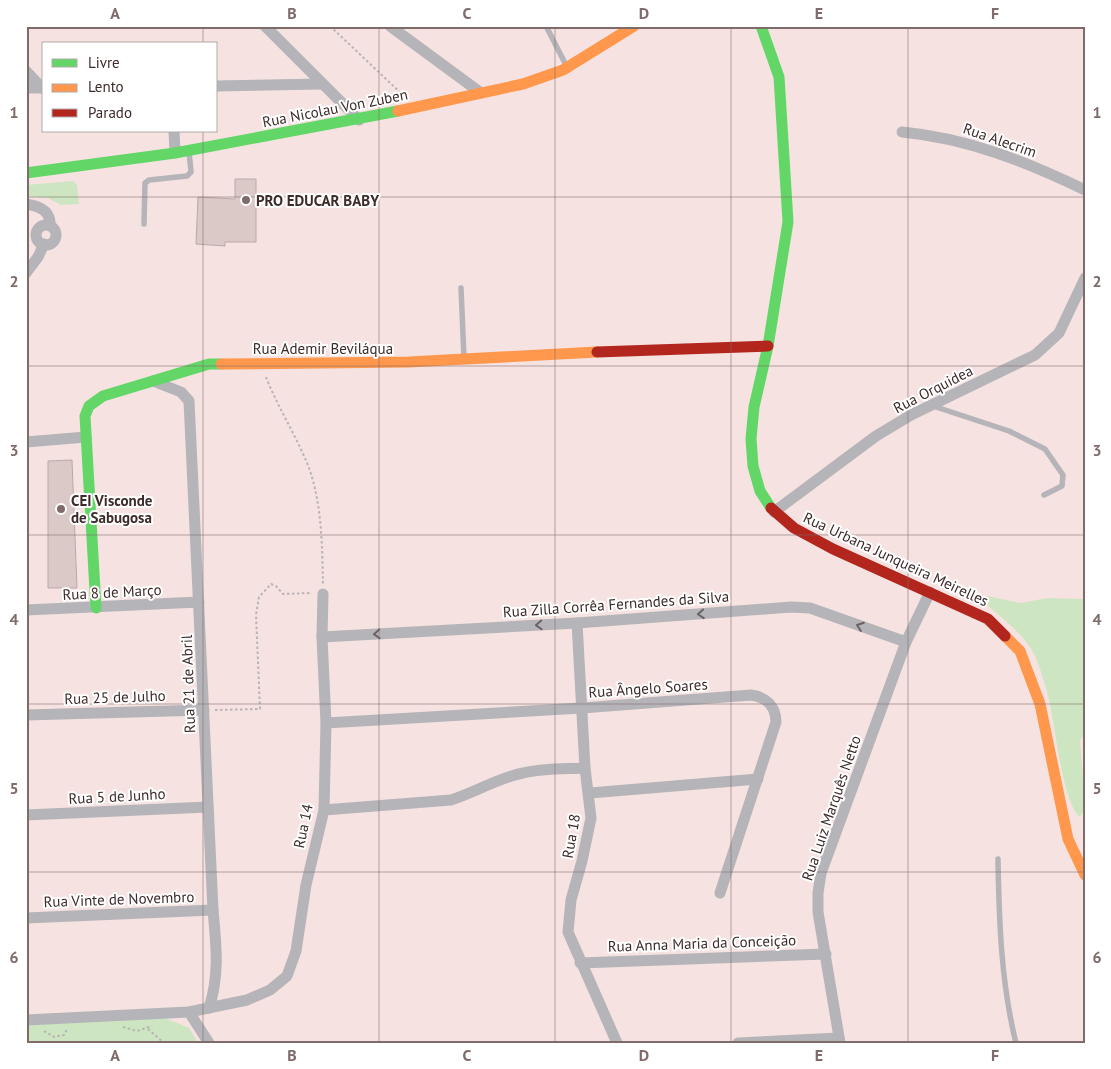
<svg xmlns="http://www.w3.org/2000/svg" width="1111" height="1069" viewBox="0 0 1111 1069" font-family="'PT Sans',sans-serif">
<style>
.green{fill:#cee5c2}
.building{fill:#dbc9c8;stroke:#baa9a8}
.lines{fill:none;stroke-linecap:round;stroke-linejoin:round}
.path{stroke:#b8b3b5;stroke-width:2;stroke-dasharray:2.5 2.5;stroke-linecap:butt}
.lane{stroke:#b5b4b9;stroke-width:5.5}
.street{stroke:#b5b4b9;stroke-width:11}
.fast{stroke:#63d668;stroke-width:11}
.slow{stroke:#ff974d;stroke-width:11}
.jam{stroke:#b3261e;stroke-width:11}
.oneway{stroke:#6d6263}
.grid{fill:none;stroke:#7e6b6a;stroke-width:1;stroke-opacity:0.55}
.poi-dot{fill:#7e6b6a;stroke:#fff;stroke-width:2}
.labels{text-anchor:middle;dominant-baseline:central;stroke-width:4;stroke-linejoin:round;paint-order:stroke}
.street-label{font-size:15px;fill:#3d2b2a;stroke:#fff}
.poi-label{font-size:15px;font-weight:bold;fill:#3d2b2a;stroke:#fff;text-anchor:start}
.neatline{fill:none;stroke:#7e6b6a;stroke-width:2}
.grid-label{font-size:16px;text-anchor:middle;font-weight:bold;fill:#7e6b6a}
</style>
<rect width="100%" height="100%" fill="#f6e2e0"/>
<!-- green -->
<g class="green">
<polygon points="73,181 77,185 79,204 61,205 48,198 26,196 26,185"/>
<path d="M987,596l34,7 26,-5 38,1v133l-5,9 5,63 -2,8 -3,5c-18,-14 -25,-96 -32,-121 -3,-13 -8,-28 -13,-40 -12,-24 -36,-40 -55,-57z"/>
<polygon points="160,1016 189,1028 198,1043 26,1043 26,1024"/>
</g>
<!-- building -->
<g class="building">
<polygon points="235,179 256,179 256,242 225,242 225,246 196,244 198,197 235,199"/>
<polygon points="72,460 77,588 48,588 48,461"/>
</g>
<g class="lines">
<!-- path -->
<g class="path">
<polyline points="330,26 404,96"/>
<path d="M266,377c11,28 26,52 38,79 18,38 18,87 19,128"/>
<polyline points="215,710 260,709 256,615 259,597 271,584 276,586 283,594 312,593"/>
<polyline points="123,1027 137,1031 152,1026"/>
<polyline points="148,1029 164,1043"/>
<polyline points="44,1031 54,1037 64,1035 67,1029"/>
</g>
<!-- lane -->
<g class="lane">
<polyline points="546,26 567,67"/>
<polyline points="144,224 145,183 149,180 187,176 191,172 189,151"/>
<polyline points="461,288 464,358"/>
<polyline points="933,406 1009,431 1045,449 1063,475 1062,486 1044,495"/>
<path d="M998,859c1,61 3,124 18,184"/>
</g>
<!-- street -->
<g class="street">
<polyline points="265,26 359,120"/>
<polyline points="390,26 481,93"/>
<polyline points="26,71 42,88"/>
<polyline points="216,86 322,84"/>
<polyline points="26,88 44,88"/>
<polyline points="174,131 175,153"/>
<path d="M902,132c65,6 125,30 183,58"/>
<path d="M26,204c14,2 25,7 24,22"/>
<circle cx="46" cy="235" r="10"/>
<polyline points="26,273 38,257 44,244"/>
<path d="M153,381l28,11 8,9 24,509c3,34 7,64 -4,98"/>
<polyline points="26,442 86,437"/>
<polyline points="774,512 876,436 911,415 1035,355 1059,333 1085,278"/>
<polyline points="26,610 199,602"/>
<polyline points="577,623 585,768 591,818 582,861 571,900 568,932 617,1043"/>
<polyline points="322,637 577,623 791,607 810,608 906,642"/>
<polyline points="26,715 204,710"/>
<path d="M326,723l256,-15 169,-13c15,2 25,11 25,27l-56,171"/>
<polyline points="590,793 758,779"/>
<path d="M324,810l127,-10c25,-8 47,-22 72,-27 20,-5 42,-4 62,-5"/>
<polyline points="26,815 208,807"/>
<polyline points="26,918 213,910"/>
<polyline points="580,963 826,954"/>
<polyline points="189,1012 209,1043"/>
<polyline points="26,1020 189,1012 247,1000 270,990 287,976 296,951 306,885 324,810 326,723 322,637 323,594"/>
<polyline points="738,1043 839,1038"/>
<polyline points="840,1043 818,912 818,893 821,873 906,642 930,592"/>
</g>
<!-- fast -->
<g class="fast">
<polyline points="761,26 779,77 788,222 768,346 754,407 751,439 753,466 760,491 771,508"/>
<polyline points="26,173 175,153 398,111"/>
<polyline points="96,608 85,416 89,406 103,396 209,364 221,364"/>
</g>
<!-- slow -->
<g class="slow">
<polyline points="398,111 523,84 563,70 634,26"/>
<polyline points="221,364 409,362 597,352"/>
<polyline points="1005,636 1020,651 1040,704 1068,839 1085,875"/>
</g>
<!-- jam -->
<g class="jam">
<polyline points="597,352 768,346"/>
<polyline points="771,508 794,528 833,549 988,619 1005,636"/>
</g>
</g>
<!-- one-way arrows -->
<defs><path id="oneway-chevron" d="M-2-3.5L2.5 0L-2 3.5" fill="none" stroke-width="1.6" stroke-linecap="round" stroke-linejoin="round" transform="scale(1.25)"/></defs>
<g class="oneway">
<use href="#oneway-chevron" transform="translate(701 614) rotate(176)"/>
<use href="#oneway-chevron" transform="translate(539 625) rotate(177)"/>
<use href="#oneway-chevron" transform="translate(860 626) rotate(-160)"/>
<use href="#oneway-chevron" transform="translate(377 634) rotate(177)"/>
</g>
<!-- grid -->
<path class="grid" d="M203,26v18M379,26v1017M555,26v1017M731,26v1017M908,26v1017M203,131v912M26,197h1059M26,366h1059M26,535h1059M26,704h1059M26,872h1059"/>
<!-- markers -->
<g class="poi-dot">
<circle cx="246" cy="200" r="5"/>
<circle cx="61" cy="509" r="5"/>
</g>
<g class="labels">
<!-- street labels -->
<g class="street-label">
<text transform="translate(335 108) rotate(-11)">Rua Nicolau Von Zuben</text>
<text transform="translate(1000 140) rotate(19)">Rua Alecrim</text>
<text x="323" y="348">Rua Ademir Beviláqua</text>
<text transform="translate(933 389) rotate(-27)">Rua Orquidea</text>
<text transform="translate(896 559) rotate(25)">Rua Urbana Junqueira Meirelles</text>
<text transform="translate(112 592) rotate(-3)">Rua 8 de Março</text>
<text transform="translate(616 604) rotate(-4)">Rua Zilla Corrêa Fernandes da Silva</text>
<text transform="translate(188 684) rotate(-92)">Rua 21 de Abril</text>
<text transform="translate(648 688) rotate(-4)">Rua Ângelo Soares</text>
<text transform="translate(115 697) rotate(-2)">Rua 25 de Julho</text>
<text transform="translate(117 796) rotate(-3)">Rua 5 de Junho</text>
<text transform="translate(831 808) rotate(-71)">Rua Luiz Marquês Netto</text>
<text transform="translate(303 826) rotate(-78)">Rua 14</text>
<text transform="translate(571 836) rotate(-80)">Rua 18</text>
<text transform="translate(119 899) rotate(-2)">Rua Vinte de Novembro</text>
<text transform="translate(702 943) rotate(-2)">Rua Anna Maria da Conceição</text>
</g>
<!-- poi labels -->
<g class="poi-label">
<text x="256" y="200">PRO EDUCAR BABY</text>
<text x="71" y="500">CEI Visconde<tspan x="71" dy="17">de Sabugosa</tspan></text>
</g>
</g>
<!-- border -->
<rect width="1111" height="1069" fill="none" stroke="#ffffff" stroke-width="55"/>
<!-- legend -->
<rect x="42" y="42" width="175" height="90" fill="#ffffff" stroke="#b1aaaa"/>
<rect x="52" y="59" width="25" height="8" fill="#63d668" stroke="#b1aaaa"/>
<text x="88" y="68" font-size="15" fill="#3d2b2a">Livre</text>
<rect x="52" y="84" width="25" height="8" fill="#ff974d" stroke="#b1aaaa"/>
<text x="88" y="92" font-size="15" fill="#3d2b2a">Lento</text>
<rect x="52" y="109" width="25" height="8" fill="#b3261e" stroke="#b1aaaa"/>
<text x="88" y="118" font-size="15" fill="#3d2b2a">Parado</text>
<rect x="28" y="28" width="1056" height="1014" class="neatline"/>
<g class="grid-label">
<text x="115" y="19">A</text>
<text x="292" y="19">B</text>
<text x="467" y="19">C</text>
<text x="644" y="19">D</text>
<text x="819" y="19">E</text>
<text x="995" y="19">F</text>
<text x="14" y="118">1</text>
<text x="1097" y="118">1</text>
<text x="14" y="287">2</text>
<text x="1097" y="287">2</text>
<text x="14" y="456">3</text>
<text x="1097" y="456">3</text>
<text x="14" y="625">4</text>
<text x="1097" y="625">4</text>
<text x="14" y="794">5</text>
<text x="1097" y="794">5</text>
<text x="14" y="963">6</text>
<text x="1097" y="963">6</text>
<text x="115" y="1061">A</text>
<text x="292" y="1061">B</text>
<text x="467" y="1061">C</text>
<text x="644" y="1061">D</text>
<text x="819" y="1061">E</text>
<text x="995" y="1061">F</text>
</g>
</svg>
